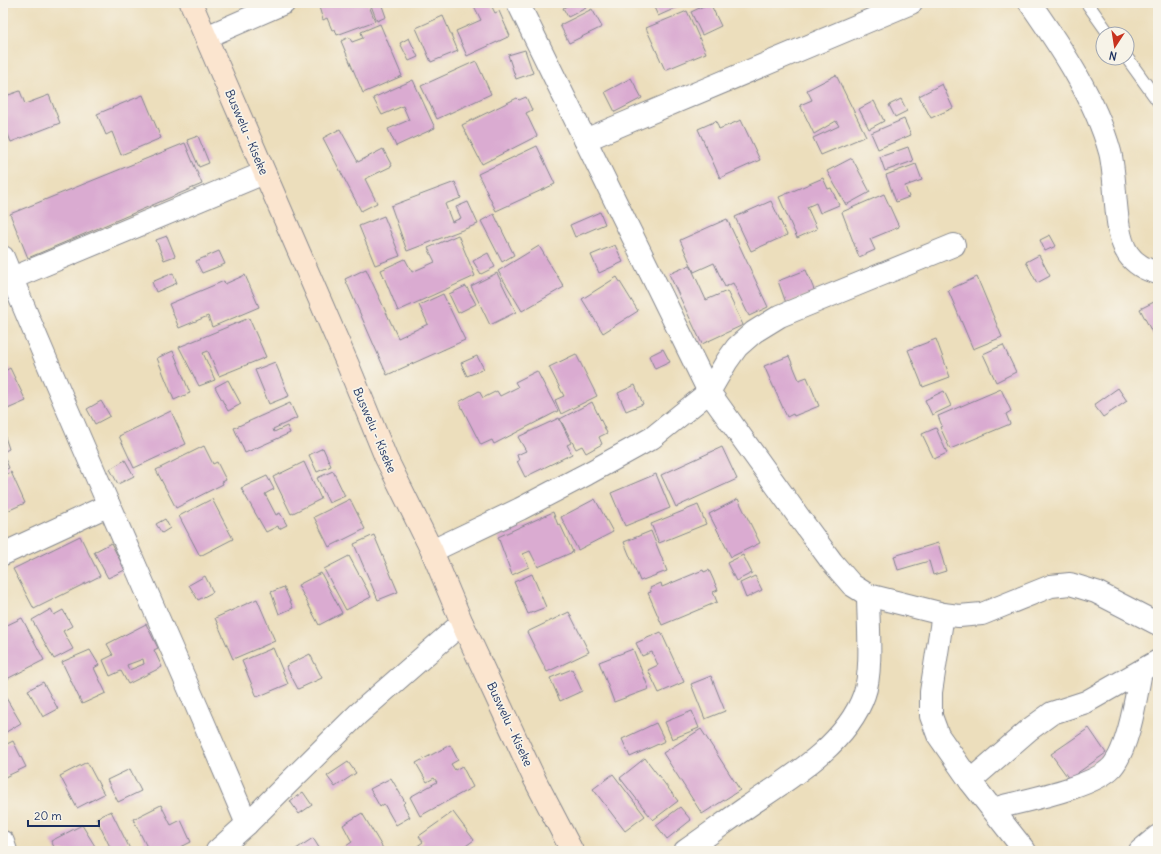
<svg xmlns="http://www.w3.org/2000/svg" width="1161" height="854" viewBox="0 0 1161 854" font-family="Delius,sans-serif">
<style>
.building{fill:#daabd1;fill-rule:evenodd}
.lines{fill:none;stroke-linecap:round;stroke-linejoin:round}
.lane-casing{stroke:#84868d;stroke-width:14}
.street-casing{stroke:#84868d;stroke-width:24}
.secondary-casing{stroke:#84868d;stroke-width:24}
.lane{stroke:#fff;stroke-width:12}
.street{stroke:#fff;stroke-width:22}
.secondary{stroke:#fbe5cf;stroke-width:22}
.labels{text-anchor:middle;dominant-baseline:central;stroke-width:3.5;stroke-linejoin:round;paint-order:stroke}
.street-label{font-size:12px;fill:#1b2f5e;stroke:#f7f3e8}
</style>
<rect width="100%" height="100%" fill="#f7f3e8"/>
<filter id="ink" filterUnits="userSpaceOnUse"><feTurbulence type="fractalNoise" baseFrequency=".025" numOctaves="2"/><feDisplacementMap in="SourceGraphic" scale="8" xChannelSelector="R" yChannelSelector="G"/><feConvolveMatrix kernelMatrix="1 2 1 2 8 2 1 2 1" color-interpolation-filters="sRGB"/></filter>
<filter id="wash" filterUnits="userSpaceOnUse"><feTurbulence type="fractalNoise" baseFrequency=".012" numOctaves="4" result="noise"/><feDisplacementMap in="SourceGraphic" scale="16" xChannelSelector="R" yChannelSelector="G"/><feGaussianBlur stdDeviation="0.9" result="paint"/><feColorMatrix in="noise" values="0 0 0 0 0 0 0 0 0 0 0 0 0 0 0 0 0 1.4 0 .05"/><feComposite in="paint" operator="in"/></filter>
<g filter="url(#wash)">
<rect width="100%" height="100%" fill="#ecdebc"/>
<g id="blocks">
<!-- building -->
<g class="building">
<polygon points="329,3 368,3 375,21 337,35 335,29 332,30 327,18 323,20 319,7"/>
<polygon points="370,3 381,3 386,17 377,21"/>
<polygon points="490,3 495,13 499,11 510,36 467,56 456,31 481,20 473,4"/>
<polygon points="572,3 584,3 586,8 568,17 563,8"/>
<polygon points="652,3 687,3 658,16"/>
<polygon points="710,3 721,26 702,35 691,12"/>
<polygon points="592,9 602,27 569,43 560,25"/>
<polygon points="687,11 706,53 665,70 646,28"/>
<polygon points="443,16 458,51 431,62 416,28"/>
<polygon points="380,24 402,76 363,93 341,41 349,37 352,42 363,38 361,32"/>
<polygon points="409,38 418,57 409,61 400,43"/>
<polygon points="525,50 533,73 516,79 508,55"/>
<polygon points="476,61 491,94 437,119 421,86"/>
<polygon points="836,75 866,136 821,155 813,138 839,126 836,121 814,134 800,105 812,100 807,90"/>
<polygon points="631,78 642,98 615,112 605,92"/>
<polygon points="413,80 435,128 396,146 388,129 409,120 403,106 382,115 373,98"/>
<polygon points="942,84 953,108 931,118 919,96"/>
<polygon points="20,91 25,104 49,95 60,123 11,142 3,122 3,97"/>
<polygon points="143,95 161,138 121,155 112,132 106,135 97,114"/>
<polygon points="526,97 532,110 526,113 537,136 482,164 462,125 517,98 519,100"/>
<polygon points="901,99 907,111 895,117 889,105"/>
<polygon points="874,101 884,121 869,129 859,109"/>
<polygon points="904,119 911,135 878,149 871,133"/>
<polygon points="741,120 760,160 720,178 698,129 716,121 719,129"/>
<polygon points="340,129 358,162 383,149 392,166 365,179 377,203 361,211 323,138"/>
<polygon points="198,136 209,163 199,167 187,140"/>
<polygon points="185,143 202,184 28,258 10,214"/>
<polygon points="537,146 555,184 496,211 478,174"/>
<polygon points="908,147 913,161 885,171 880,157"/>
<polygon points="852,158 870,192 846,205 827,171"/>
<polygon points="916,164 922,180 905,186 909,197 896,202 886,175"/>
<polygon points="823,178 828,189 831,188 839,205 820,213 816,203 807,207 817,229 797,238 779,197"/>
<polygon points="455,182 461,198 445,204 452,222 461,218 456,207 468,202 478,224 407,251 391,206"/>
<polygon points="884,194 899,227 870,239 875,250 859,257 842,212"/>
<polygon points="771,201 787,235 751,251 735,217"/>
<polygon points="600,212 605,224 575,237 570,225"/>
<polygon points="494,214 514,255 502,262 481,221"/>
<polygon points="384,216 400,256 375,265 359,226"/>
<polygon points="727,219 768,307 749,316 733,283 725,287 714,263 694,272 680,240"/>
<polygon points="458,235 475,276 398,311 381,270 405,259 412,272 435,262 428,248"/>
<polygon points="1050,235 1056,246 1045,251 1040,240"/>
<polygon points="167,236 175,256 164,260 156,240"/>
<polygon points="615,245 623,262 599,273 591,255"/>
<polygon points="539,246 564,287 522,311 498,271"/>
<polygon points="219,251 225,264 202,273 196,261"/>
<polygon points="488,253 495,267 481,274 473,261"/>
<polygon points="1039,255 1050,276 1037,283 1026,262"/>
<polygon points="690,265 706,300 727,291 743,325 702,344 669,274"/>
<polygon points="366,269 398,338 428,324 419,305 443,294 465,340 387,375 345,279"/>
<polygon points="806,270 815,292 786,303 778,281"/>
<polygon points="173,273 177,283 156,292 152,282"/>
<polygon points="497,273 516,312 490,325 471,286"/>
<polygon points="245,275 259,307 212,327 208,316 179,328 169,304 224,281 225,284"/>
<polygon points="617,277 638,311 603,333 582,299"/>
<polygon points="977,277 1002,337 973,349 948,290"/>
<polygon points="466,286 476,304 458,313 449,294"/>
<polygon points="1158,300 1158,339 1156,340 1140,309"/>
<polygon points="249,318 266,357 219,376 208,351 203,353 215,380 199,386 179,347"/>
<polygon points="936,339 950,377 923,387 908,350"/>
<polygon points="1003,345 1016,372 996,382 983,354"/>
<polygon points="663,349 670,362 655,369 649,356"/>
<polygon points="173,351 190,393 174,400 157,358"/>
<polygon points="576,354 597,396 561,414 555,400 564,396 549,367"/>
<polygon points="477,356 484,369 467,376 461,363"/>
<polygon points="789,356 799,380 807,377 819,406 794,416 793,414 787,417 764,366"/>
<polygon points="275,362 289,396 269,404 255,370"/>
<polygon points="10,368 26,401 3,411 3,372"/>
<polygon points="537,371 558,411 494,444 492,440 481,445 459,402 479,391 483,398 497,391 500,396 518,387 515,382"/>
<polygon points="228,380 241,404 228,411 215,387"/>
<polygon points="635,385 643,404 626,411 618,393"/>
<polygon points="1118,388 1127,401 1103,417 1094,405"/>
<polygon points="1001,389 1011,411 1006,414 1010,424 950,449 940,427 942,426 938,416"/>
<polygon points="944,391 951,406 932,415 925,400"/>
<polygon points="101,401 110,416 95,424 87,409"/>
<polygon points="592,402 607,433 599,437 602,444 586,453 582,446 576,449 560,419"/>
<polygon points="290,403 297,418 273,429 274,432 287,426 290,433 245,453 234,428"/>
<polygon points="171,411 186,444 134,468 119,436"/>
<polygon points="559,418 571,443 567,445 572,454 525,477 517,461 519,461 517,455 526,451 518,437"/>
<polygon points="936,428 947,453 934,459 922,434"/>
<polygon points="5,437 9,449 3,452 3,438"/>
<polygon points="204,446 213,464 217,462 226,480 222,482 223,484 176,508 156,470"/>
<polygon points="722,447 737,479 676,507 661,475"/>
<polygon points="323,448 331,466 317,472 309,455"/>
<polygon points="3,454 9,468 3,471"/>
<polygon points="125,460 134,476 118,484 110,469"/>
<polygon points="304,462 321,499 291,514 273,477"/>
<polygon points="333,471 345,496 329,503 317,478"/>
<polygon points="11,472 25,503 3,513 3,476"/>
<polygon points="656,474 670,508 625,526 611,493"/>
<polygon points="267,476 274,489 265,494 276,515 280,513 287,525 279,529 278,526 266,532 241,488"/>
<polygon points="212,499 233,539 200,556 179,516"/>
<polygon points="350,499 365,529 329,547 314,517"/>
<polygon points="595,499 613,532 578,550 561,517"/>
<polygon points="738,499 760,543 731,557 709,514"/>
<polygon points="698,505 706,524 659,543 651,524"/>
<polygon points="553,512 558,525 560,524 573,552 538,567 530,551 523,554 529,567 512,575 498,537"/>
<polygon points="165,519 170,528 162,533 156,524"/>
<polygon points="651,531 667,571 640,581 624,542"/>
<polygon points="374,535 398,592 378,600 354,544"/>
<polygon points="80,536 100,576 34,609 13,569"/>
<polygon points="111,543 125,570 108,578 94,552"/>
<polygon points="938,543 946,571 933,575 929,561 898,570 894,556"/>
<polygon points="743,555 752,573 736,581 727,563"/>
<polygon points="349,556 371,597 346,610 324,569"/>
<polygon points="703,570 704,572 709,570 718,590 713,592 717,602 662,625 648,593 651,592 650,588 661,583 662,587"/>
<polygon points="321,573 342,613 319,625 298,585"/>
<polygon points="532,574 546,607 528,614 514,582"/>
<polygon points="205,576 213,592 198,600 189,585"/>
<polygon points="755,576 762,590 746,598 740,583"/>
<polygon points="284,587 293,608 279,614 271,592"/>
<polygon points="257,599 275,641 233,659 215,618"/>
<polygon points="51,609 54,615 63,610 72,626 63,631 73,649 54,659 32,620"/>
<polygon points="569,612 589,652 547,672 527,632"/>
<polygon points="22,618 44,660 3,681 3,627"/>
<path d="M146,624l12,24 -4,2 8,17 -34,17 -7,-13 -11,5 -7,-16 10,-5 -6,-11zM143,659l1,5 -15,6 -2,-5z"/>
<polygon points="661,632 684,682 659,693 648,670 658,665 652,652 642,656 636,643"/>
<polygon points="273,648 288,684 257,697 242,661"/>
<polygon points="633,649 649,689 614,702 599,662"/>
<polygon points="90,650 99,665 94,668 106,693 82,704 62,662"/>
<polygon points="310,654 322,678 298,689 286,666"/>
<polygon points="572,669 582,691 560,701 550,678"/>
<polygon points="711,676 725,711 705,719 691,684"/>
<polygon points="43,682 58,709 43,717 28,690"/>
<polygon points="3,693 21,723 3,734"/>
<polygon points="692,711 699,728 672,739 665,722"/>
<polygon points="656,723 665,741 630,757 622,739"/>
<polygon points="1089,728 1106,753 1069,779 1051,754"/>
<polygon points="701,729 740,790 702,814 663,753"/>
<polygon points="13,741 26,767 5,777 3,774 3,746"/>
<polygon points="450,745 458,760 451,764 455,770 462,766 473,787 420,816 410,797 437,782 434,778 427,782 416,763"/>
<polygon points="645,758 678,801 653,820 620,778"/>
<polygon points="87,762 104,794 77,808 60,776"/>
<polygon points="348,762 356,773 335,787 327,776"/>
<polygon points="130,769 141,791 118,802 107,780"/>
<polygon points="613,774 645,816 625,831 593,789"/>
<polygon points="391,778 405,802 403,804 410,817 396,825 384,804 380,807 370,789"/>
<polygon points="303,792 312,805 299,814 290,801"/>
<polygon points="161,805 171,825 181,820 191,842 173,851 149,851 133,819"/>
<polygon points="680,807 691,820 667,839 656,825"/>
<polygon points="111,811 131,851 112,851 96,818"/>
<polygon points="453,812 474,840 459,851 413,851 412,850 423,842 419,836"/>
<polygon points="362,813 384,850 383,851 345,851 343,848 352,842 343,825"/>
<polygon points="82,825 98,851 56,851 51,841"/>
<polygon points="313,838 321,851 327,847 329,851 293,851"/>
</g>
</g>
</g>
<g filter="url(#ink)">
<use href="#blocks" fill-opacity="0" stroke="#84868d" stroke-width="1"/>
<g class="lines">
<defs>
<g id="lane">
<polyline points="1087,3 1109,34"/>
<polyline points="1127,58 1158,101"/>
</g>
<g id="street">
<polyline points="518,3 709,392 801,520 832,562 852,585 868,595 943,614 959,616 982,614 1051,586 1070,584 1096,592 1158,624"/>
<path d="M1030,3c32,46 65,95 80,149 7,27 3,80 18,102 7,10 18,16 30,19"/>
<polyline points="206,37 284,3"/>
<polyline points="585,140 911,3"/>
<path d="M3,257c78,190 164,377 244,567"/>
<polyline points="3,282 264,173"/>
<polyline points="432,551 520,509 587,474 652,438 709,392 727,361 737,347 754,332 780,316 954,245"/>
<polyline points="3,554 109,505"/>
<polyline points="943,614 931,692 931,716 938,735 970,781 1025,851"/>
<polyline points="970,781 1030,729 1052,713 1086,702 1158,661"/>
<path d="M992,809c29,-8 101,-21 120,-42 17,-20 24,-70 29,-96"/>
<polyline points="3,842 6,851"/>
<polyline points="217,851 247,824 358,714 462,623"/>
<path d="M685,851c22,-15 43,-31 65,-46 40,-27 97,-61 114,-110 9,-24 4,-73 4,-100"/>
<polyline points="1140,851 1158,836"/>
</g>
<polyline id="secondary" points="191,3 348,365 386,458 432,551 462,623 535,780 572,851"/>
</defs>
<!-- lane casing -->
<use href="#lane" class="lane-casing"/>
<!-- street casing -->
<use href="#street" class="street-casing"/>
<!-- secondary casing -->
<use href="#secondary" class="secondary-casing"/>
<!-- lane -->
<use href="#lane" class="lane"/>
<!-- street -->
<use href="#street" class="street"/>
<!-- secondary -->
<use href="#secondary" class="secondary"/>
</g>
</g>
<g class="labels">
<!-- street labels -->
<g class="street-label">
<text transform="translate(247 132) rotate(67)">Buswelu - Kiseke</text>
<text transform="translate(375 430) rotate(67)">Buswelu - Kiseke</text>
<text transform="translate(510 724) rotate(65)">Buswelu - Kiseke</text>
</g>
</g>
<!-- margin -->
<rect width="1161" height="854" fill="none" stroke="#f7f3e8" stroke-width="16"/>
<!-- north arrow -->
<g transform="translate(1115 46) rotate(192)"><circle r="19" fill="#f7f3e8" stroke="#9fa5b1"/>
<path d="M0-3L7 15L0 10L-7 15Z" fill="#c8321e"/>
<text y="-6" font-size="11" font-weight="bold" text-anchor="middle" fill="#1b2f5e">N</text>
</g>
<!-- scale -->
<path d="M28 820v6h71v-6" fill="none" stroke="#1b2f5e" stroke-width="2"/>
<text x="34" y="820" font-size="12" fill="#1b2f5e" stroke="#f7f3e8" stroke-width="3" paint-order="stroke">20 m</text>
</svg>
